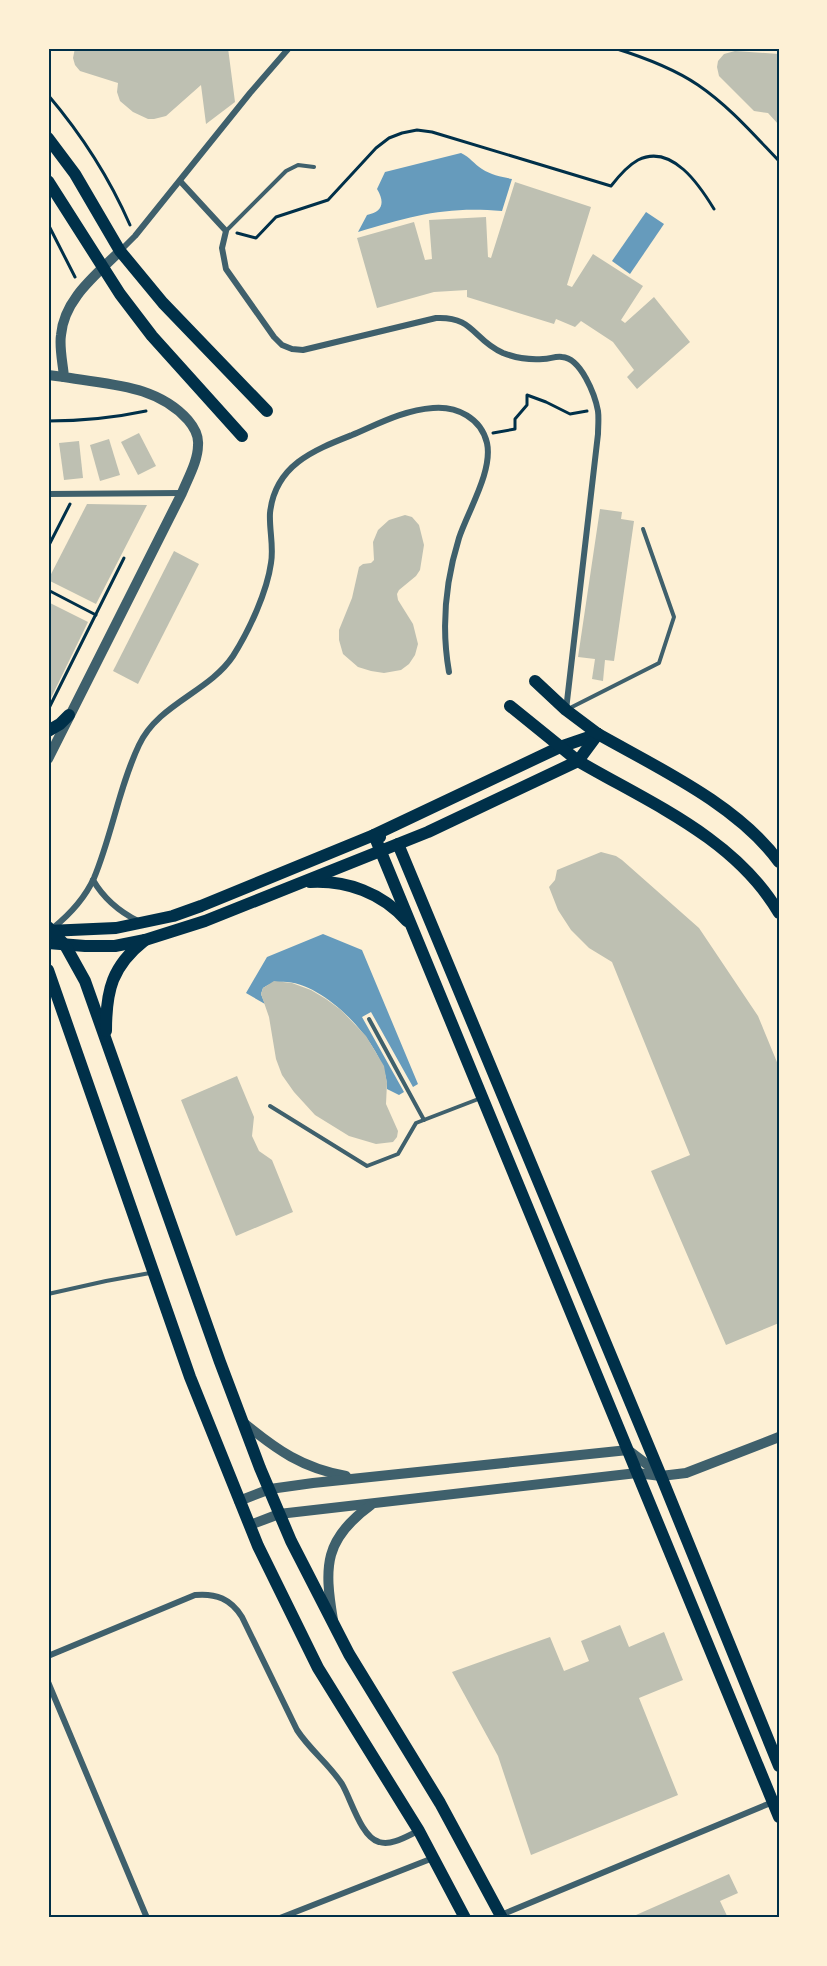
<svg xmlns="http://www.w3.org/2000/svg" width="827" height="1966" viewBox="0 0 827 1966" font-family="Montserrat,sans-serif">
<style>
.water{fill:#669bbc}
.building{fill:#bec0b2}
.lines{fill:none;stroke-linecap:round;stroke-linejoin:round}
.path{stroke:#003049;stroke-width:3}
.service{stroke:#3f606c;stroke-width:4}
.minor{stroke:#3f606c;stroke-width:6}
.tertiary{stroke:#3f606c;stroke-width:10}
.secondary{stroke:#003049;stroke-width:12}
.primary{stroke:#003049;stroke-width:12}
.neatline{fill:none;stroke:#003049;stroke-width:2}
</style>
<rect width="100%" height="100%" fill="#fdf0d5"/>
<!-- water -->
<g class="water">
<path d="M461,153c9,4 13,11 21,16 9,6 20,8 30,10l-10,32c-57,-5 -90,5 -144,21l9,-17c16,-3 18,-13 10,-26l8,-17z"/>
<polygon points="646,212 664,224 630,274 612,261"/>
<path d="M323,934l39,16 56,134 -5,3 -42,-75 -9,5 42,75 -5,3 -12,-6c2,-46 -83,-131 -124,-101l-2,6 4,10 -19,-11 21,-36z"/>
</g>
<!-- building -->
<g class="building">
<polygon points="75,48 228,48 235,102 206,124 201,85 166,116 154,119 148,119 133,112 120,101 117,92 118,83 80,71 75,65 73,58"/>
<polygon points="735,51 779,54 779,125 768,113 754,111 719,76 717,67 718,61 724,54"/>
<polygon points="515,182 591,207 567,285 572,287 593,254 643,286 621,320 625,323 654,297 690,342 637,389 627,377 634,370 613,342 581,321 575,327 556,319 554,324 467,297 467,290 434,292 377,308 357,238 414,222 425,260 432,259 429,220 486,217 488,257 491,258"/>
<polygon points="139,433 156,466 138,475 121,442"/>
<polygon points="109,439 120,475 100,481 90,445"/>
<polygon points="79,441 83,478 64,480 59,443"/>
<polygon points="87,504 147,505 96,604 48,580"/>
<polygon points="600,509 622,512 621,519 634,521 614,661 605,660 603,681 592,679 595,659 578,657"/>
<polygon points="405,515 412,517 419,525 424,545 420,570 416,576 399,590 397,594 398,600 413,624 418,644 415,655 409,664 401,670 384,673 371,671 358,667 343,654 339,640 339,630 352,598 359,567 363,564 371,563 374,560 373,542 378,530 389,520"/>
<polygon points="174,551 199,564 138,684 113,671"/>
<polygon points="48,602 88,622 51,698 48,696"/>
<polygon points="601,852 616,856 622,860 699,928 758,1016 779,1067 779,1323 726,1345 651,1171 690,1155 612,962 589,948 571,930 558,910 549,887 555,880 557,870"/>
<polygon points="274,981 292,983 311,990 326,999 341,1010 366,1036 384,1066 387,1083 386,1104 398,1131 397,1137 393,1142 376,1144 349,1136 315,1115 294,1092 282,1075 276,1059 269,1017 261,994 263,988"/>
<polygon points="237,1076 254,1117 252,1136 259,1151 272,1160 293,1212 236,1236 181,1100"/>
<polygon points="620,1625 629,1647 664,1632 683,1680 639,1698 678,1795 531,1855 498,1756 452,1672 550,1637 564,1671 589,1661 581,1641"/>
<polygon points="729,1874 738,1893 720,1901 728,1918 637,1918 636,1915"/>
</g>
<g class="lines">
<!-- path -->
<g class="path">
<path d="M614,48c29,9 59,20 84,37 31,21 56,50 81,76"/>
<path d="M48,95c34,40 61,82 82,130"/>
<polyline points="48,224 75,277"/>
<path d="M237,233l19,5 20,-21 52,-17 48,-52 13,-10 13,-5 15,-3 15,2 179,54c7,-9 16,-20 27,-26 34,-17 62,26 76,49"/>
<path d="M48,421c34,0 65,-3 98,-10"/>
<polyline points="493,433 515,429 515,419 527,405 527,395 546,402 570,414 587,411"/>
<polyline points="48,547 70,504"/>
<polyline points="48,590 96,615"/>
<polyline points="48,710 124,558"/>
</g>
<!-- service -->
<g class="service">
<polyline points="226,231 286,171 298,165 314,167"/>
<polyline points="570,708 659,663 674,617 643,529"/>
<polyline points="369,1019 424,1120"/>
<polyline points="270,1106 367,1166 398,1154 416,1123 481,1098"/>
<polyline points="48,1294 106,1281 150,1273"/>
</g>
<!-- minor -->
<g class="minor">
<path d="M180,181l46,50 -4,17 4,21 48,68 8,8 10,4 11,1 133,-32c38,-2 37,22 67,35 13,5 27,7 40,6 7,0 12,-3 19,-2 19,1 33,38 36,54 1,8 0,16 0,23l-32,276"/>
<polyline points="120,251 135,236 250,93 289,48"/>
<polyline points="48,494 182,493"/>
<path d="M93,880c11,19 25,31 45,41"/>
<path d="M53,928c16,-13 32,-30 41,-50 18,-43 25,-91 45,-133 19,-41 70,-53 94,-89 16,-25 34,-64 38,-93 3,-16 -2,-34 -1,-50 5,-48 44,-63 82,-78 26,-11 52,-25 81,-27 24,-2 48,10 54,35 6,28 -19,68 -28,95 -14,45 -18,88 -10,134"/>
<path d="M48,1656l147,-61c21,-2 36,4 47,22l55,113c13,20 32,34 45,54 9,15 19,53 37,58 13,4 28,-6 39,-11"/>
<polyline points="48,1682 147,1918"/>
<polyline points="501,1915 773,1802"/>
<polyline points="280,1918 433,1858"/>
</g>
<!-- tertiary -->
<g class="tertiary">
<polyline points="48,375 64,377"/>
<path d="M48,759l134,-266c6,-15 16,-32 16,-48 1,-10 -4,-18 -10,-25 -32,-36 -80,-35 -124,-43 -1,-13 -5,-29 -3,-42 3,-36 35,-60 59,-84"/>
<path d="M244,1423c33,27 58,45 102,53"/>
<polyline points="239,1501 270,1489 313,1483 628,1450 661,1475"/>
<polyline points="250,1525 279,1514 637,1473 661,1476 686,1473 779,1437"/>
<path d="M333,1620c-9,-54 -9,-81 38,-115"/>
</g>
<!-- secondary -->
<g class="secondary">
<polyline points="48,731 60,724 69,715"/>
<polyline points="598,734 560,747 374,835 779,1817"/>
<path d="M598,734c60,34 140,71 181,128"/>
<path d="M578,761c72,42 157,77 201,152"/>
<polyline points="398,844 661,1476 779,1766"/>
<path d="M310,882c37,-2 72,11 97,39"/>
<polyline points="48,931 116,928 173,916 201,906 374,835 380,837"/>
<polyline points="48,943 85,946 115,946 145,940 205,921 428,832 578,761 598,734"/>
</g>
<!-- primary -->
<g class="primary">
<polyline points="48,138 75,174 120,251 163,303 267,411"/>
<polyline points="48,181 120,294 152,336 242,436"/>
<polyline points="535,681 566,710 598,734"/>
<polyline points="510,706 578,761"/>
<polyline points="48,927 65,945 85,981 220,1362 260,1468 291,1541 349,1654 440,1803 502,1918"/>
<polyline points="48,970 190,1377 258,1546 318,1668 419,1831 465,1918"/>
<path d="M106,1031c0,-41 6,-65 39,-91"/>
</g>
</g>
<!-- border -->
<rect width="827" height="1966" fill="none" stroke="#fdf0d5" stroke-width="99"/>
<rect x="50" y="50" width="728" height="1866" class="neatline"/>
</svg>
